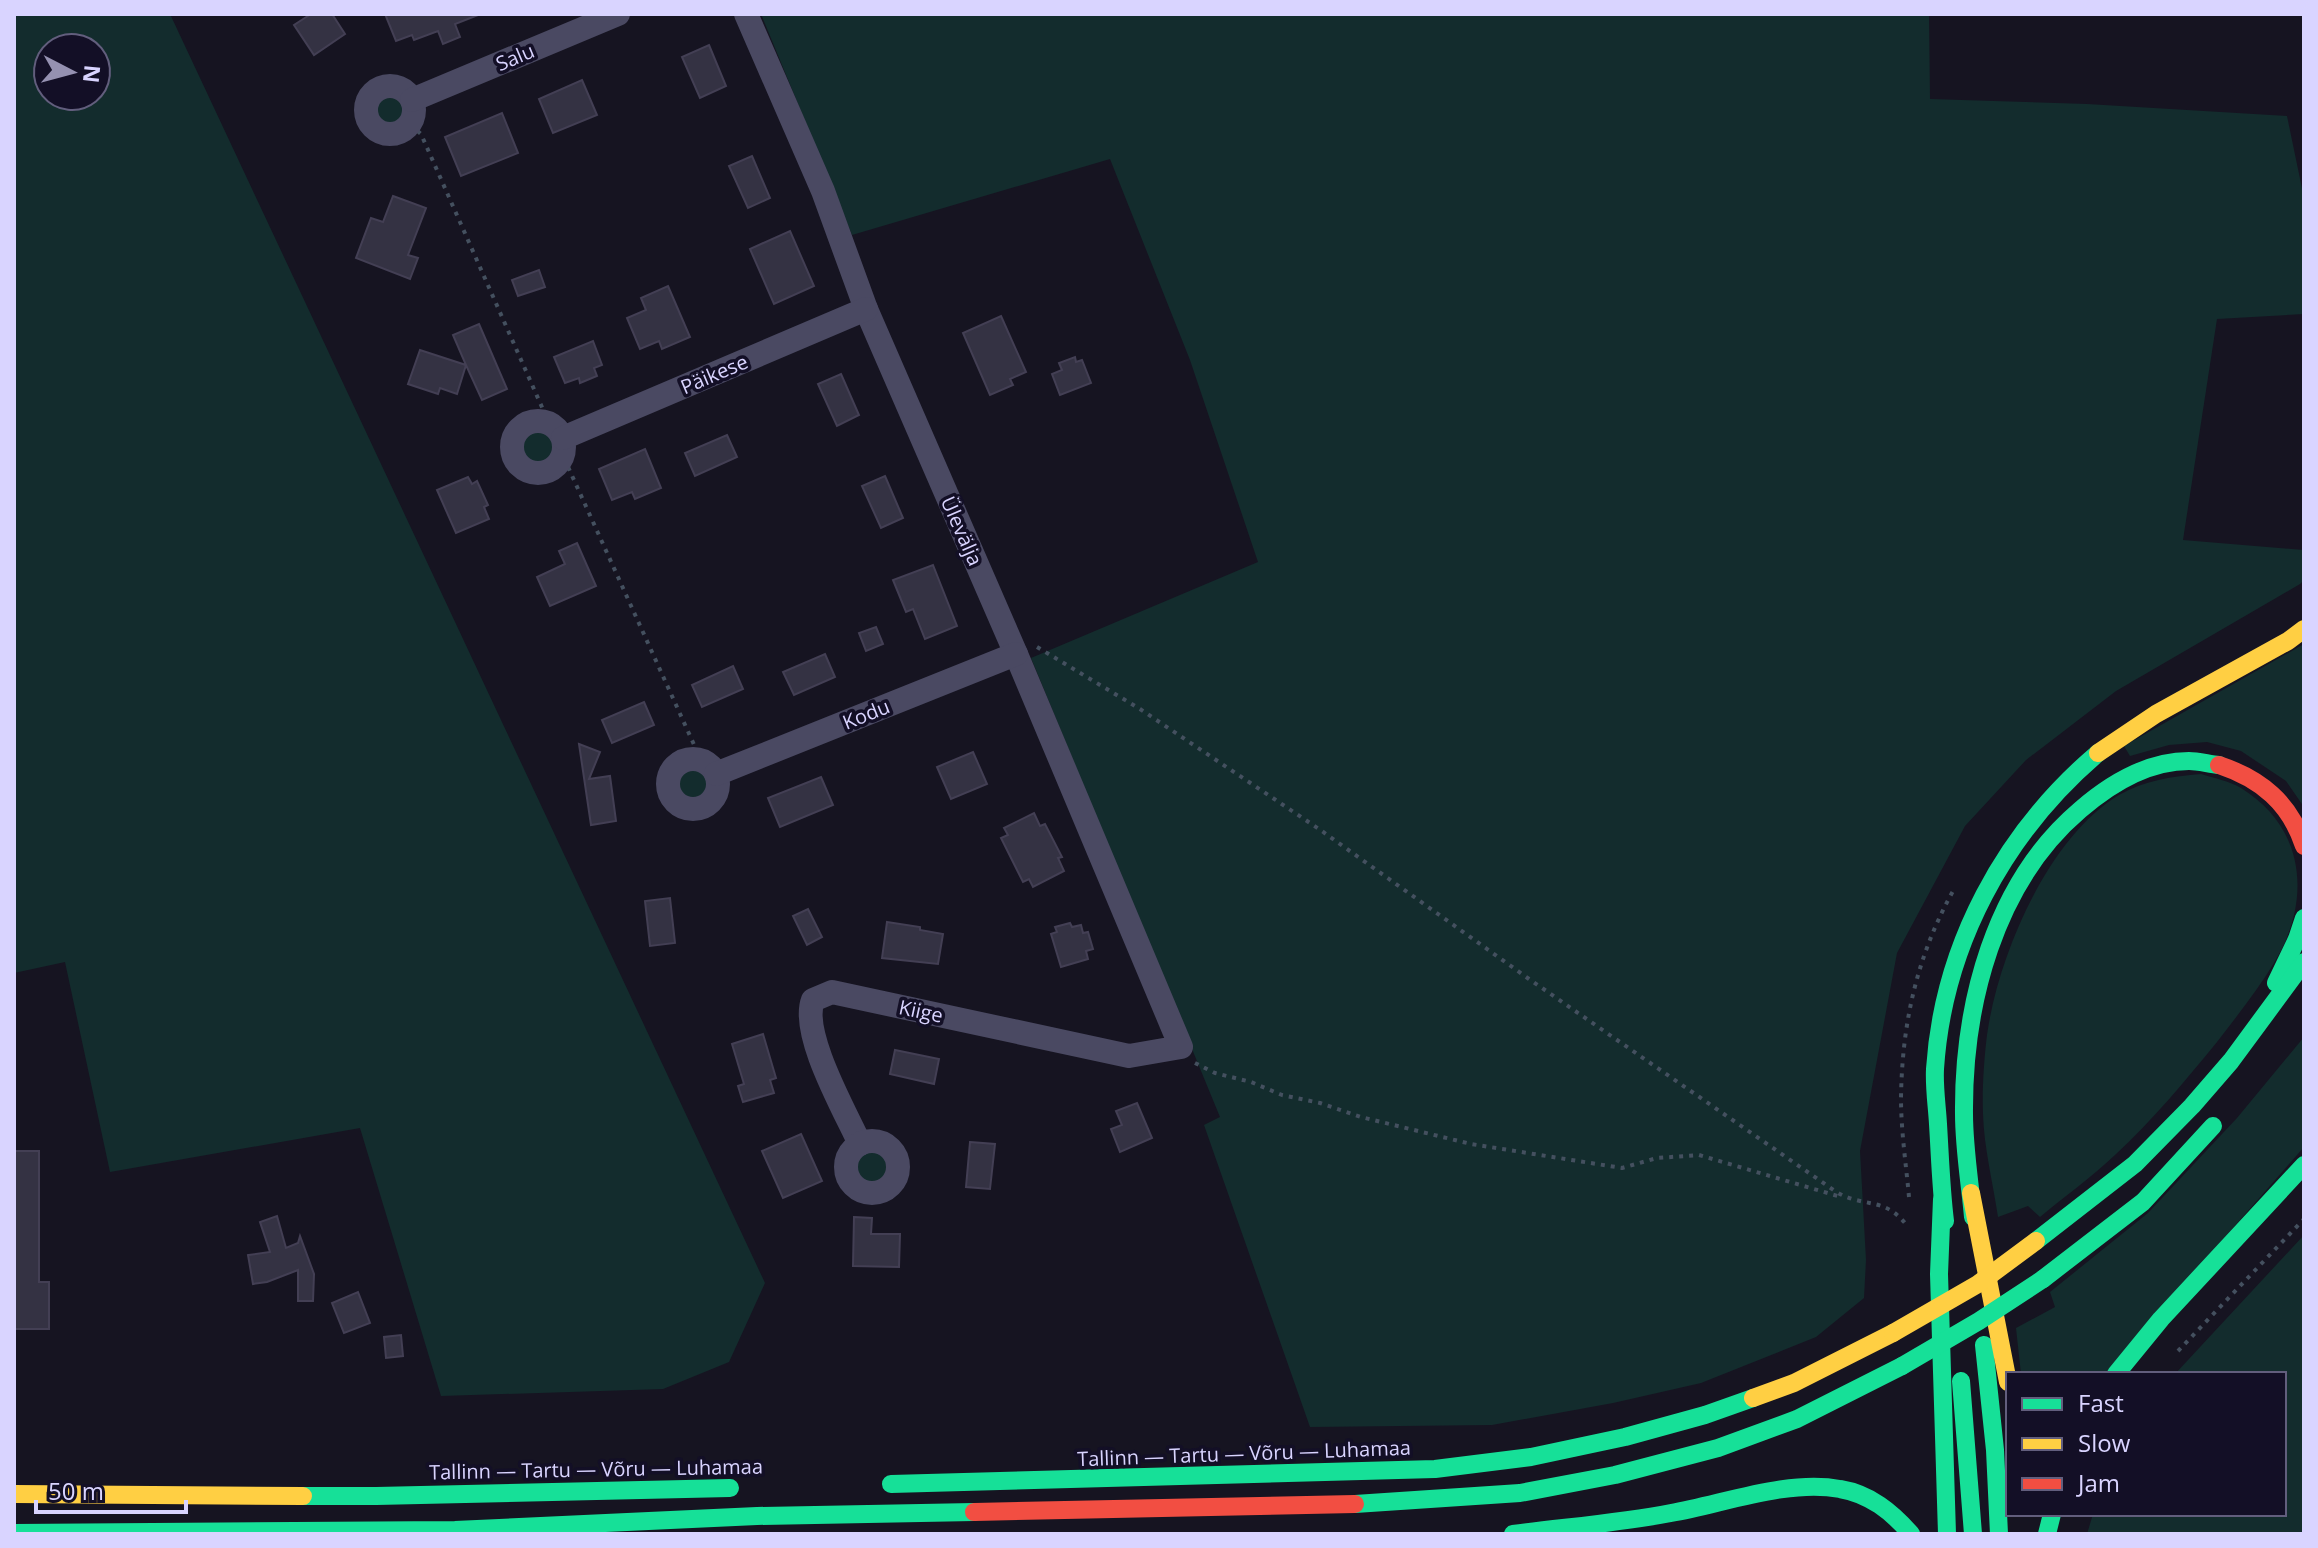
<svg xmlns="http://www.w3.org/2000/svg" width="2318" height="1548" viewBox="0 0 2318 1548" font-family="'Open Sans',sans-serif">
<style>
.green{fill:#132c2d;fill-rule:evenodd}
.building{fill:#343243;stroke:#433f54;stroke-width:2}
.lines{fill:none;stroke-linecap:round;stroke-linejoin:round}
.path{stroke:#44505f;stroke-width:4;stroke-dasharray:4 6;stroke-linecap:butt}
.street{stroke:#4a4962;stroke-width:24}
.fast{stroke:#16e098;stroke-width:18}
.slow{stroke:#ffcf43;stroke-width:18}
.jam{stroke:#f24e42;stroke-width:18}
.fast-bridge{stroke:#16e098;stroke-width:18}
.slow-bridge{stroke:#ffcf43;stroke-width:18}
.labels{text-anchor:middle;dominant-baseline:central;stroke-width:7;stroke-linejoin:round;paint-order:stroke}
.street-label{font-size:20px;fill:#d9d4ff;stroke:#130f26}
</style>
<rect width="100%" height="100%" fill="#161421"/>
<!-- green -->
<g class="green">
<path d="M14,14h156l595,1269 -36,79 -66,27 -222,7 -81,-268 -250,44 -45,-210 -51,11zM48,48h48v48h-48z"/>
<polygon points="761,14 1929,14 1930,99 2087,104 2287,116 2304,198 2304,314 2217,319 2183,540 2304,550 2304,580 2300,584 2116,691 2026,760 1965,826 1897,953 1860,1151 1866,1260 1864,1298 1816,1337 1701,1383 1613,1403 1492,1425 1310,1427 1204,1125 1220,1117 1031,658 1258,562 1190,360 1110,159 852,235"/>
<circle cx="390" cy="110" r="17"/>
<circle cx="537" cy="448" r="17"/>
<polygon points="2304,644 2304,807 2286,781 2241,751 2207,742 2169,745 2130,756 2124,746"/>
<circle cx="692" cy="784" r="17"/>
<path d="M2201,774c13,4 28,7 40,14 65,40 71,113 33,175 -17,28 -37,53 -57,79 -32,39 -65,79 -102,113 -23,22 -50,41 -75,62l-12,-11 -30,11c-5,-34 -14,-69 -15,-103 -1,-25 1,-54 4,-79 11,-79 61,-198 132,-240 24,-14 54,-19 82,-21z"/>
<polygon points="2304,1037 2304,1147 2105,1374 2021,1374 2016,1328 2055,1307 2050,1292 2148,1213 2237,1118"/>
<circle cx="872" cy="1167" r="17"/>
<polygon points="2304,1235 2304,1534 2087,1534 2093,1514 2284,1514 2284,1374 2175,1374"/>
</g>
<!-- building -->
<g class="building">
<polygon points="311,14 332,14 345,34 314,55 294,25"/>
<polygon points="385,14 478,14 478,15 455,24 460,37 443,44 438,31 414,40 412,35 396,41"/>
<polygon points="709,45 726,86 700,98 682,57"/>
<polygon points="582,80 597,115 553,133 539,99"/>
<polygon points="502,113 518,153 461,176 445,137"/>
<polygon points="752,156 770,198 748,208 729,166"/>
<polygon points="393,196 426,208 408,255 418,258 410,279 356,258 371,218 383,222"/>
<polygon points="790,231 814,286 774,304 750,249"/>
<polygon points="539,270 545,287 518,296 512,280"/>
<polygon points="668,286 690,337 662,349 659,341 640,349 627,318 646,310 641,298"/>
<polygon points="1001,316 1026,372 1010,379 1013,385 990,395 963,333"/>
<polygon points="479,324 507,389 482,400 466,365 457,394 440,388 438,394 408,384 420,350 466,365 453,335"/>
<polygon points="593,341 602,365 594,368 597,376 580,383 579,378 565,383 554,357"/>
<polygon points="1075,357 1076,362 1082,360 1091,383 1060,395 1052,374 1062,370 1059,363"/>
<polygon points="841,374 859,415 837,426 818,384"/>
<polygon points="727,435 737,457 695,476 685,453"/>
<polygon points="645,449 661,488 635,499 632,492 612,500 599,469"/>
<polygon points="885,476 903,518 881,528 862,486"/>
<polygon points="468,477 472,484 477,481 488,505 484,507 489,519 456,533 437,490"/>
<polygon points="577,543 596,586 550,606 537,577 565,564 559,551"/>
<polygon points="933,565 957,626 925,639 913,609 906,612 893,580"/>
<polygon points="876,627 883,644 866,651 859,633"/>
<polygon points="825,654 835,677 794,695 783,672"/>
<polygon points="733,666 743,689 702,707 692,685"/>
<polygon points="644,702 654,725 612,743 602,720"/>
<polygon points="579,744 600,752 589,779 610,776 616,821 591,825"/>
<polygon points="973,752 987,784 951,799 937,767"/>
<polygon points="821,777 833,805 780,827 768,798"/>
<polygon points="1034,813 1040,826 1045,824 1062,857 1058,858 1064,871 1033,887 1029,879 1023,882 1001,838 1008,835 1004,828"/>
<polygon points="670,898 675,943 650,946 645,901"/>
<polygon points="808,909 822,937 807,945 793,916"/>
<polygon points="887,922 920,927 920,930 943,934 938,964 882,958"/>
<polygon points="1070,923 1072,927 1081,925 1083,933 1088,932 1093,949 1086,951 1088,959 1061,967 1051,934 1057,932 1055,927"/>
<polygon points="763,1034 776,1078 770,1080 774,1093 743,1102 738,1086 744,1084 732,1044"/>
<polygon points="895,1050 939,1059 934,1084 890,1074"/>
<polygon points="1137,1103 1152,1138 1120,1152 1111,1129 1122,1125 1116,1111"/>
<polygon points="801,1134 822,1181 783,1198 762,1151"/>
<polygon points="970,1142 995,1144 990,1189 966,1187"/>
<polygon points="14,1151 39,1151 39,1282 49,1282 49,1329 14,1329"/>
<polygon points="277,1216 286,1248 298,1243 300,1236 314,1274 313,1301 298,1301 298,1270 267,1282 253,1284 248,1255 270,1252 260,1222"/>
<polygon points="854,1217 872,1218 871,1234 900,1234 899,1267 853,1266"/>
<polygon points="358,1292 370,1323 344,1333 332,1303"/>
<polygon points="401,1335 403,1356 386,1358 384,1337"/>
</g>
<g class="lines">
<!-- path -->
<g class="path">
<polyline points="410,124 421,134 549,423"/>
<polyline points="564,458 701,760"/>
<path d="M1037,647l103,62 179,120 210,150 306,212c28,18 50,4 73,36"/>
<polyline points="1195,1063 1215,1073 1251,1082 1282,1095 1320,1103 1361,1117 1471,1144 1622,1168 1657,1158 1699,1155 1841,1197"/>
<path d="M1909,1197c-3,-33 -8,-66 -8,-99 1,-75 16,-142 52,-207"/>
<polyline points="2178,1351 2304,1219"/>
</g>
<!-- street -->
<g class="street">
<path d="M746,14l77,177 43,118 150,345 165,393 -52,9 -297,-64 -19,8c-13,33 32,111 47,144"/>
<circle cx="390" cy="110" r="24"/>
<polyline points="412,100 618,14"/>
<circle cx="538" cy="447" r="26"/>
<polyline points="563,438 866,309"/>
<circle cx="693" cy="784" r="25"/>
<polyline points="716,774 1016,654"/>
<circle cx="872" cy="1167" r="26"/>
</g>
<!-- fast -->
<g class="fast">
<polyline points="2276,983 2297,939 2304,918"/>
<polyline points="1942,1199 1939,1274 1947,1534"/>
<path d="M1973,1217c-3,-34 -9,-69 -9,-103 -1,-109 30,-231 116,-304 30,-26 67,-49 109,-49 9,0 20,3 30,4"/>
<path d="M1945,1221c-4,-32 -5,-65 -7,-97 -1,-18 -4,-37 -3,-55 8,-123 69,-236 163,-316"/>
<polyline points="2036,1241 2135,1164 2192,1106 2231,1061 2304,962"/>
<polyline points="2043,1279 2143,1202 2213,1126"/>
<polyline points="1984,1345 1995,1450 1999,1534"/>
<polyline points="2116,1374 2161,1319 2304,1165"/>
<polyline points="1961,1381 1973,1534"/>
<polyline points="891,1484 1435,1469 1531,1457 1625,1437 1705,1415 1753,1398"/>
<polyline points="303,1496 376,1496 730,1488"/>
<polyline points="1355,1504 1520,1493 1615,1475 1718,1448 1797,1419 1902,1366"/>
<polyline points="14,1533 455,1530 757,1516 974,1512"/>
<path d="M1513,1534c53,-7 106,-11 158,-21 52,-9 117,-34 169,-24 30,5 52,23 71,45"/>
<polyline points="2047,1534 2052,1514"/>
</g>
<!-- slow -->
<g class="slow">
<polyline points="2098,753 2156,714 2288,641 2304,629"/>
<polyline points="1971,1193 2008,1382"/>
<polyline points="1753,1398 1794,1383 1893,1333"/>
<polyline points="14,1494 303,1496"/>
</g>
<!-- jam -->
<g class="jam">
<path d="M2219,765c42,14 71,38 85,81"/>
<polyline points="974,1512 1355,1504"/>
</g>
<!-- fast-bridge -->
<polyline class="fast-bridge" points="1902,1366 1979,1321 2043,1279"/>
<!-- slow-bridge -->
<polyline class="slow-bridge" points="1893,1333 1978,1284 2036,1241"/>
</g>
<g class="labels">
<!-- street labels -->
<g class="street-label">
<text transform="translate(515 57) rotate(-23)">Salu</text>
<text transform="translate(714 374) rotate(-23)">Päikese</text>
<text transform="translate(962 531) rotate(66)">Ülevälja</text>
<text transform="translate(866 714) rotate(-22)">Kodu</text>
<text transform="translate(921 1011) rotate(12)">Kiige</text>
<text transform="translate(1244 1453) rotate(-2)">Tallinn — Tartu — Võru — Luhamaa</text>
<text transform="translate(596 1469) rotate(-1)">Tallinn — Tartu — Võru — Luhamaa</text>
</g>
</g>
<!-- border -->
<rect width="2318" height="1548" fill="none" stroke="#d9d4ff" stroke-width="32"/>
<!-- legend -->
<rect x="2006" y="1372" width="280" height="144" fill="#130f26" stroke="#625e7d" stroke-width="2"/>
<rect x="2022" y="1398" width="40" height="12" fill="#16e098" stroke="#625e7d" stroke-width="2"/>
<text x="2078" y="1412" font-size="24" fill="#d9d4ff">Fast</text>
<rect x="2022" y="1438" width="40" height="12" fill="#ffcf43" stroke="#625e7d" stroke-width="2"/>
<text x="2078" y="1452" font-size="24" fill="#d9d4ff">Slow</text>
<rect x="2022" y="1478" width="40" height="12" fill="#f24e42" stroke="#625e7d" stroke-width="2"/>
<text x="2078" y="1492" font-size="24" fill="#d9d4ff">Jam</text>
<!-- north arrow -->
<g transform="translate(72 72) rotate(96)"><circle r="38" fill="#130f26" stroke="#625e7d" stroke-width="2"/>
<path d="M0-6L14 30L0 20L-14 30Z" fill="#9591b1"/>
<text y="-12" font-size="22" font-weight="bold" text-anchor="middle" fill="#d9d4ff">N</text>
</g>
<!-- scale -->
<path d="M36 1500v12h150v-12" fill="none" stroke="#d9d4ff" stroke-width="4"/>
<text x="48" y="1500" font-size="24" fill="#d9d4ff" stroke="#130f26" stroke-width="6" paint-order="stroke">50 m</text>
</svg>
